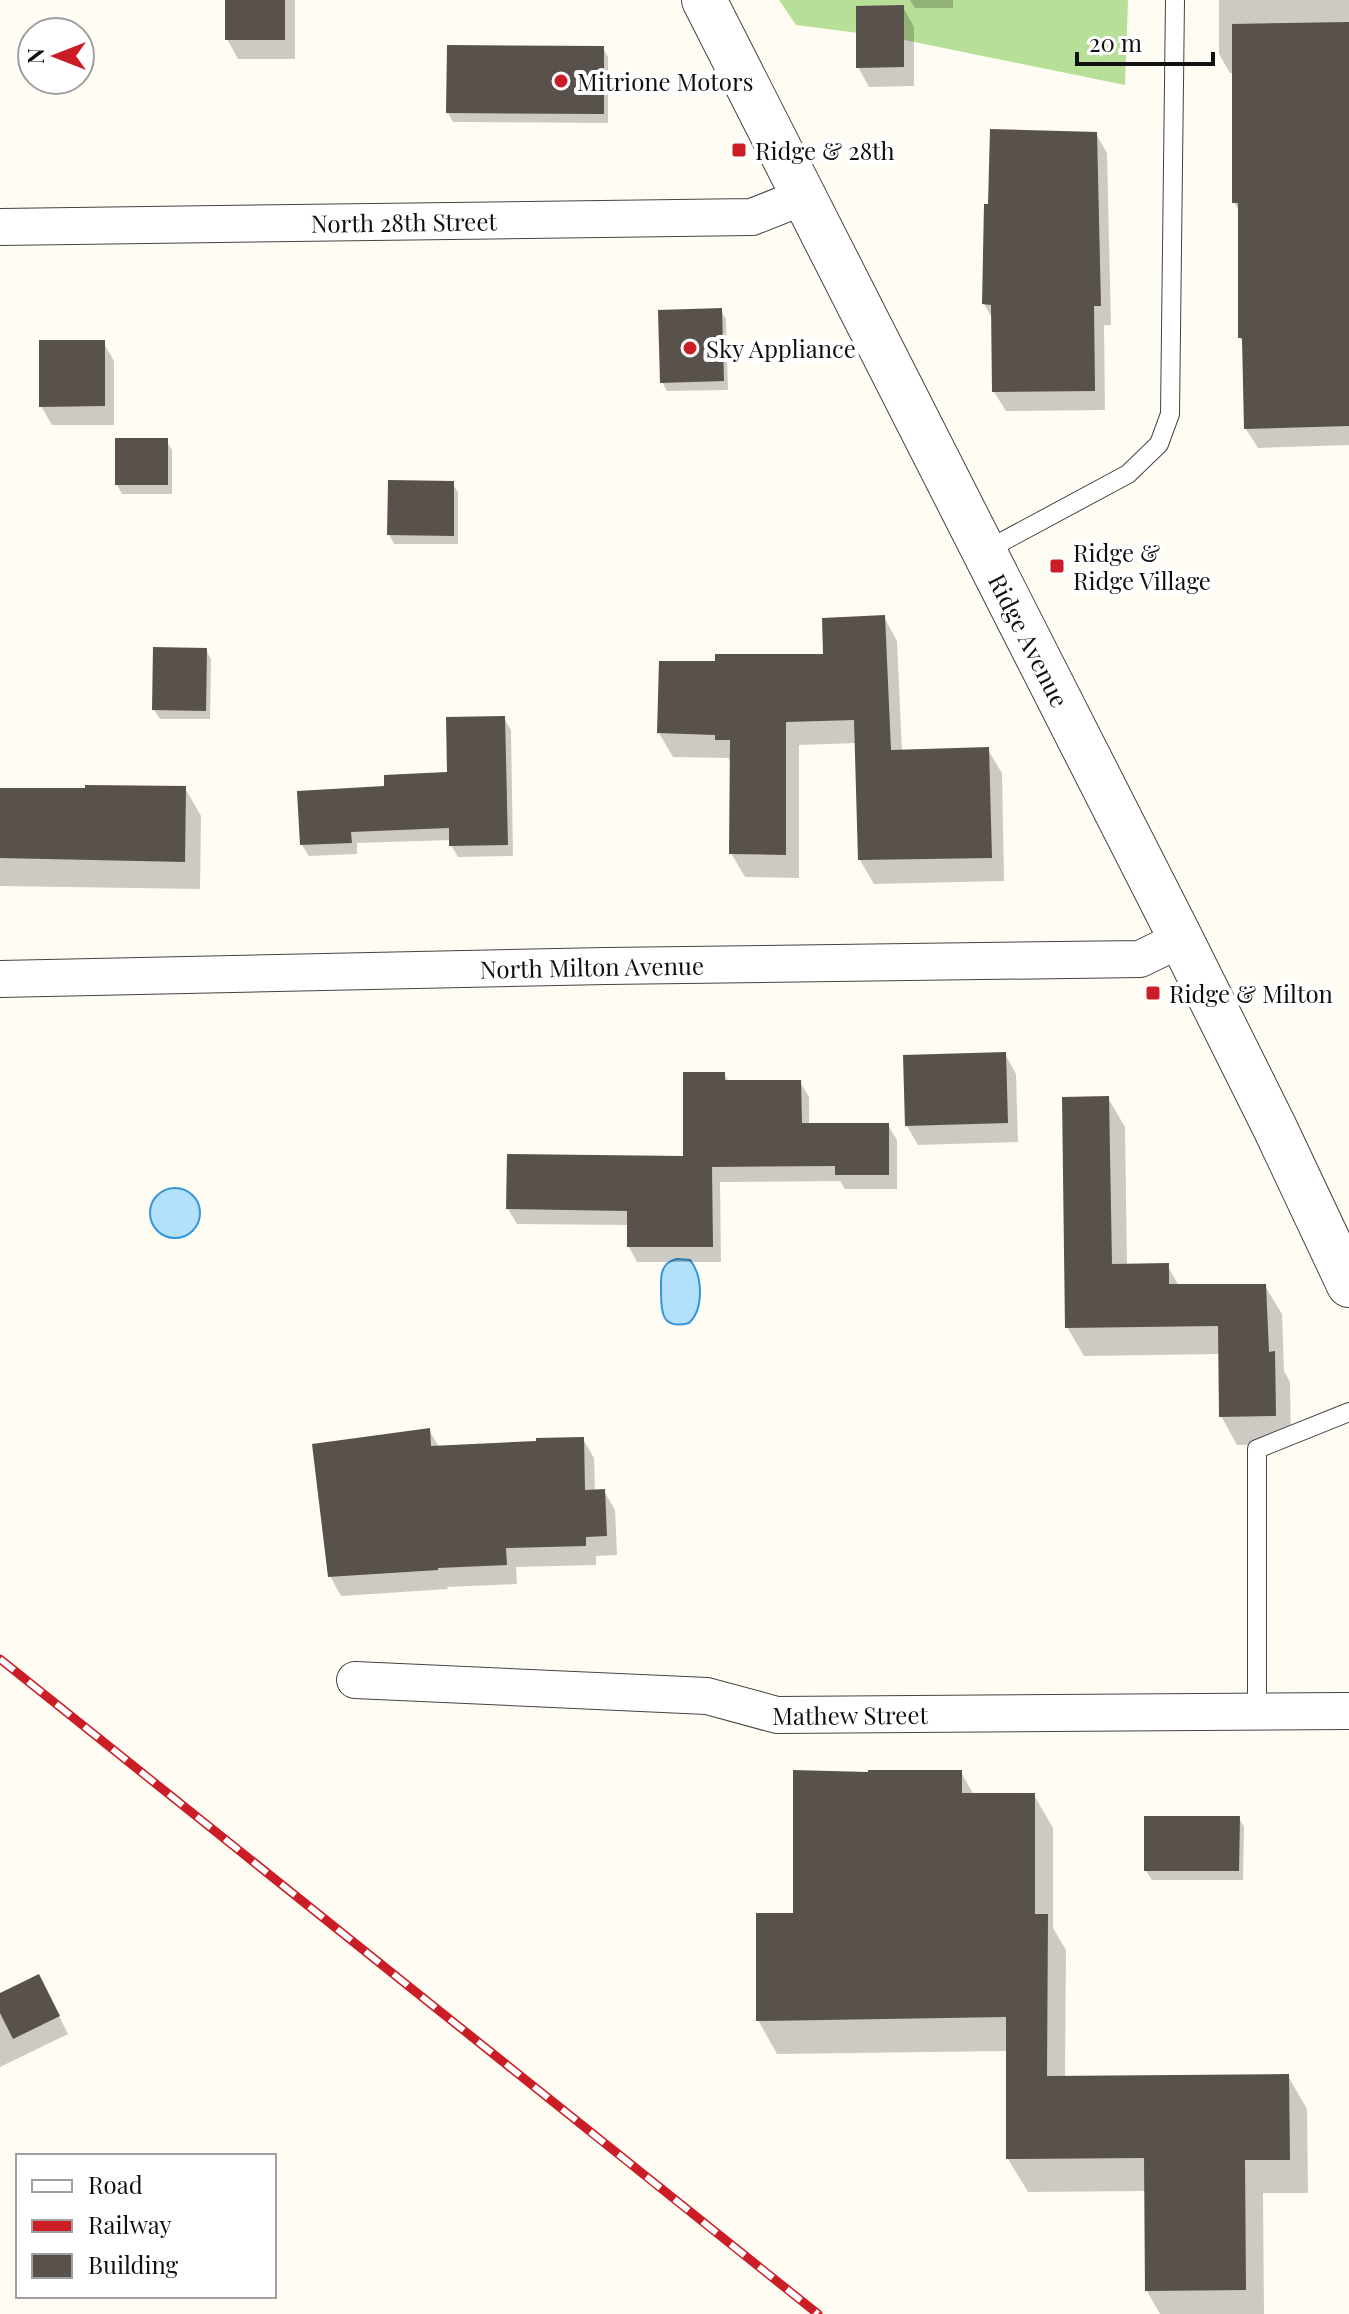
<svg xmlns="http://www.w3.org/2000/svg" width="1349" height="2314" viewBox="0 0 1349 2314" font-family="'Playfair Display',serif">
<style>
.forest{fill:#b7df97}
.water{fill:#b3e0fa;stroke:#3597d7;stroke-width:2}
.shadow{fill:#0003}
.building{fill:#59514b}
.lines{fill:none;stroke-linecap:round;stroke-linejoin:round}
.service-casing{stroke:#434343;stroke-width:20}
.minor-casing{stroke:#434343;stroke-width:38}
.tertiary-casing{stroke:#434343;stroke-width:46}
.service{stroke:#fff;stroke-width:18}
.minor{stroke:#fff;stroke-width:36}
.tertiary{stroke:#fff;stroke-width:44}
.rail-casing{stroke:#cb1d26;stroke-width:9}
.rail{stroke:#fff;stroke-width:6;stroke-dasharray:18;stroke-linecap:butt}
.poi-dot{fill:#cb1d26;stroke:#fff;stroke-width:3}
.labels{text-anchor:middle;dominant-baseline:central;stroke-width:8;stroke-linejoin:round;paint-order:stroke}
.poi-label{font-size:24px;fill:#101010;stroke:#fff;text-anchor:start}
.street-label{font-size:24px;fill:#101010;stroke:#fff}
</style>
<rect width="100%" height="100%" fill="#fffdf3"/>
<!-- forest -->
<polygon class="forest" points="779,0 1128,0 1125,85 890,37 796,25"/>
<!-- water -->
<g class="water">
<circle cx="175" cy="1213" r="25"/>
<path d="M677,1259l13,1c13,16 14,49 -1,63 -27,7 -28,-10 -28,-31 0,-9 -1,-19 4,-26 4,-5 6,-5 12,-7z"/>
</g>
<!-- shadow -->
<g class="shadow">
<polygon points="227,0 295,0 295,59 238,59 227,39"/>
<polygon points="910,0 953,0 953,8 915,8"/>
<polygon points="1219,0 1349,0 1349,445 1258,448 1246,429 1244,344 1240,338 1240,213 1234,202 1234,73 1230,73 1219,54"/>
<polygon points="903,7 914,27 914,86 869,87 858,67"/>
<polygon points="603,48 608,57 608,123 453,122 448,113"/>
<polygon points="1096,134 1107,153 1111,325 1104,325 1105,410 1006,411 994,392 994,321 984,304"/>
<polygon points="720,310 726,319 728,390 667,391 662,382"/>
<polygon points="103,342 114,361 114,425 52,425 41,406"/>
<polygon points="166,440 172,450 172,494 122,494 117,485"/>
<polygon points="452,483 458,492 458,544 394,544 389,534"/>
<polygon points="884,617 897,641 902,752 988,750 1002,773 1004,881 874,884 860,860 857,743 799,745 799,878 745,877 731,853 731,763 728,758 673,757 659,733 717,664 825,656"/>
<polygon points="206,650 211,659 210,719 160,719 154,710"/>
<polygon points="504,718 511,730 513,856 458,857 451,845 451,840 357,843 357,854 309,856 302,845 386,788 449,773"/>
<polygon points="185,788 201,816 200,889 0,886 0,790"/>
<polygon points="1005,1054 1016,1074 1018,1142 918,1145 907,1126"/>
<polygon points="724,1074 729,1082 800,1082 809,1097 809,1125 888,1125 897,1140 897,1189 845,1189 840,1181 720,1182 721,1262 637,1262 629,1247 629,1225 517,1224 508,1209 685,1158"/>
<polygon points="1108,1098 1125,1127 1127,1265 1167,1265 1179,1286 1265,1286 1282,1314 1284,1371 1290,1382 1291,1444 1237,1445 1221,1416 1220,1354 1084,1356 1067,1327"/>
<polygon points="429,1430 439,1447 583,1439 594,1458 595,1491 604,1491 615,1510 617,1555 596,1556 596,1565 516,1567 517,1584 447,1587 448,1589 341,1596 330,1576"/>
<polygon points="961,1772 974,1795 1034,1795 1053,1828 1053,1928 1066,1950 1065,2077 1288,2076 1307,2109 1308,2193 1263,2193 1264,2314 1160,2314 1147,2291 1146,2191 1028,2192 1008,2159 1008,2051 777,2054 758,2020 795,1915"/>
<polygon points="1239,1818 1244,1827 1243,1880 1152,1880 1146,1871"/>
<polygon points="48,1994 68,2034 0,2067 0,1995"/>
</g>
<!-- building -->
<g class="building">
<rect x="225" y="0" width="60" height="40"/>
<polygon points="904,5 904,67 856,68 856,6"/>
<polygon points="1349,22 1349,426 1244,429 1242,338 1238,338 1238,203 1232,203 1232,24"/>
<polygon points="447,45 604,46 604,114 446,113"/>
<polygon points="990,129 1097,132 1101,306 1094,306 1095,391 992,392 991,305 982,304 984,204 988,204"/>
<polygon points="722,308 724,381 660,383 658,310"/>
<polygon points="39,340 105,340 105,406 39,407"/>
<rect x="115" y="438" width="53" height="47"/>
<polygon points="388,480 454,481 454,536 387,535"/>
<polygon points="885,615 891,750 989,747 992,858 858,860 854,720 786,722 786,855 729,854 730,740 715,740 715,735 657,733 659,661 715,661 715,654 823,654 822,618"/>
<polygon points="153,647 207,648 206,711 152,710"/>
<polygon points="505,716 508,845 449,846 449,828 351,832 352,843 300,845 297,791 384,786 384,775 447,772 446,717"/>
<polygon points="85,785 186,786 185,862 0,858 0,788 85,788"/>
<polygon points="1006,1052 1008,1123 905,1126 903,1055"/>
<polygon points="683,1072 725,1072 725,1080 801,1080 802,1123 889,1123 889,1175 835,1175 835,1166 712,1167 713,1247 627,1247 627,1211 506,1209 507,1154 683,1156"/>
<polygon points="1109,1096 1112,1264 1169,1263 1169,1284 1266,1284 1269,1352 1275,1351 1276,1416 1219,1417 1218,1326 1065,1328 1062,1097"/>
<polygon points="430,1428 431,1446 536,1441 536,1438 584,1437 585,1490 605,1489 607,1536 586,1537 586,1546 506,1548 507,1565 438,1568 438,1570 328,1577 312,1444"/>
<polygon points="793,1770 868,1772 868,1770 962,1770 962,1793 1035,1793 1035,1914 1048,1914 1047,2076 1289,2074 1290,2160 1245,2160 1246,2290 1145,2291 1144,2158 1006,2159 1006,2017 756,2021 756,1913 793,1913"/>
<polygon points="1144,1816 1240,1816 1239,1871 1144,1871"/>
<polygon points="39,1974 60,2016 13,2039 0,2013 0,1993"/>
</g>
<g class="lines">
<defs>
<g id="service">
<polyline points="983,552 1128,474 1159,444 1170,414 1175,0"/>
<polyline points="1257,1711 1257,1449 1349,1412"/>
</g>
<g id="minor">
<path id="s1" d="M0,227l752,-10 53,-21"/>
<path id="s2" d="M0,979l606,-13 534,-7 41,-20"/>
<path id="s3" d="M355,1680l352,16 70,19 572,-4"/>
</g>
<g id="tertiary">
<path id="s4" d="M704,0l477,939 94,189 74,157"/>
</g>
</defs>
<!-- service casing -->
<use href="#service" class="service-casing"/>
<!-- minor casing -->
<use href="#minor" class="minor-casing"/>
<!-- tertiary casing -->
<use href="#tertiary" class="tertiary-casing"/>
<!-- service -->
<use href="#service" class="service"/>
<!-- minor -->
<use href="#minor" class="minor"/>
<!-- tertiary -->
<use href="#tertiary" class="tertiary"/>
<defs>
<polyline id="rail" points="0,1659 818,2314"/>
</defs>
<!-- rail casing -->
<use href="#rail" class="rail-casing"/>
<!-- rail -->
<use href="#rail" class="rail"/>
</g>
<!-- markers -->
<g class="poi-dot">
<circle cx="561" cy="81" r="8"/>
<rect x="731" y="142" width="16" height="16" rx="4"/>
<circle cx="690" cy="348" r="8"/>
<rect x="1049" y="558" width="16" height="16" rx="4"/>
<rect x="1145" y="985" width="16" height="16" rx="4"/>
</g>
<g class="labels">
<!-- poi labels -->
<g class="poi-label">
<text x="577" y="81">Mitrione Motors</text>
<text x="755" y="150">Ridge &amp; 28th</text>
<text x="706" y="348">Sky Appliance</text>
<text x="1073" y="552">Ridge &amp;<tspan x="1073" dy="28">Ridge Village</tspan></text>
<text x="1169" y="993">Ridge &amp; Milton</text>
</g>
<!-- street labels -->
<g class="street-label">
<text stroke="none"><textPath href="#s1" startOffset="404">North 28th Street</textPath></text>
<text stroke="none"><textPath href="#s4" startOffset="718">Ridge Avenue</textPath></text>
<text stroke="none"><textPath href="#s2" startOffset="592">North Milton Avenue</textPath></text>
<text stroke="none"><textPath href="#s3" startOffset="498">Mathew Street</textPath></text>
</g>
</g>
<!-- legend -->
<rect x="16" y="2154" width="260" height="144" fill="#ffffff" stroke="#9f9f9f" stroke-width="2"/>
<rect x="32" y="2180" width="40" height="12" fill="#ffffff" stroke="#9f9f9f" stroke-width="2"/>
<text x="88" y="2194" font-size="24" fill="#101010">Road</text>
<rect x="32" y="2220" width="40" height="12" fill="#cb1d26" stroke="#9f9f9f" stroke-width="2"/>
<text x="88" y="2234" font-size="24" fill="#101010">Railway</text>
<rect x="32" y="2254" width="40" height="24" fill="#59514b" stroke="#9f9f9f" stroke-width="2"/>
<text x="88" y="2274" font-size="24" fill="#101010">Building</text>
<!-- north arrow -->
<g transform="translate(56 56) rotate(270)"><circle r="38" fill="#ffffff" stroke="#9f9f9f" stroke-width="2"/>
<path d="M0-6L14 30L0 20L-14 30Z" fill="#cb1d26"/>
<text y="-12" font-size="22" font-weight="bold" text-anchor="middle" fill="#101010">N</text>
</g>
<!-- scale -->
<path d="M1077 52v12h136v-12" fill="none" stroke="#101010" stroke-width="4"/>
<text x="1089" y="52" font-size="24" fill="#101010" stroke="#ffffff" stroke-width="6" paint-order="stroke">20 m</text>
</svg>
